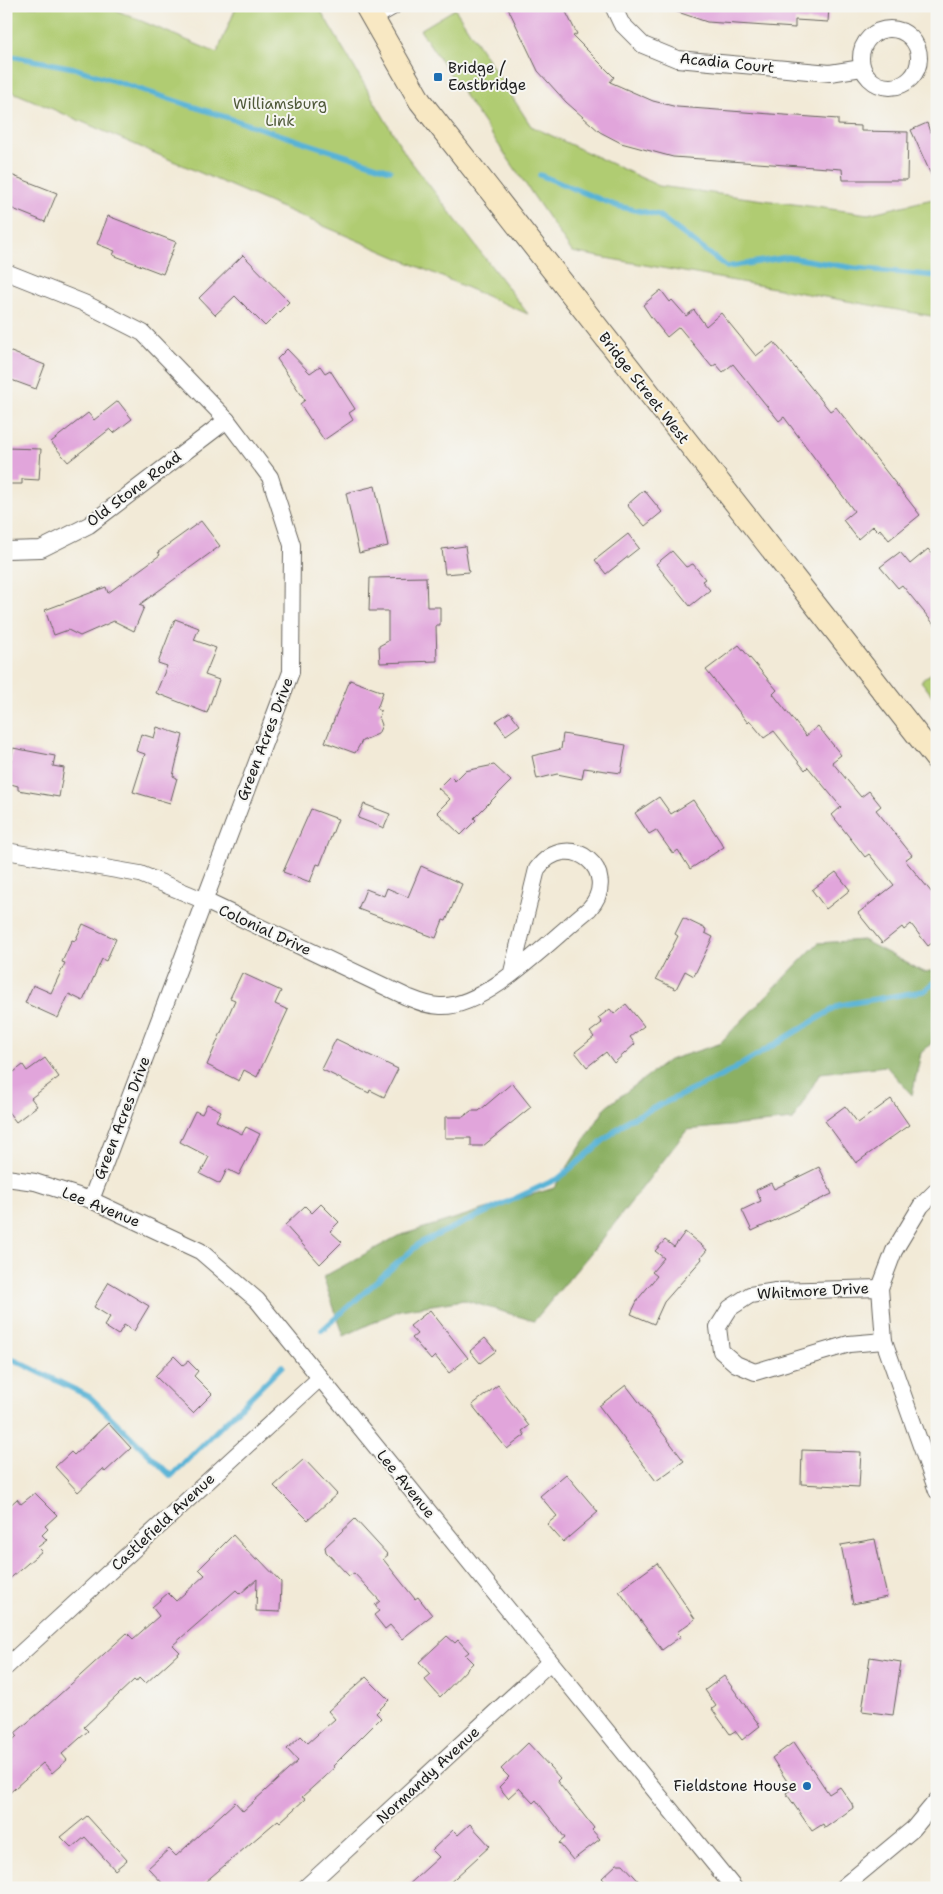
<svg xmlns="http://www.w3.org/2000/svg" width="943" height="1894" viewBox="0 0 943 1894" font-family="'Shantell Sans',sans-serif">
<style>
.green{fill:#b0cc72;stroke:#667447}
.forest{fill:#8cb064;stroke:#546640}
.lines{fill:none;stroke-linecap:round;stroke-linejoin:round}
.stream{stroke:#58b3d6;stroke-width:5.5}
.building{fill:#e1a5db}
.minor-casing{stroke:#67645d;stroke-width:18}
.secondary-casing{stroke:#67645d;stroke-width:24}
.minor{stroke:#fff;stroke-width:16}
.secondary{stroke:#f8e8c3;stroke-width:22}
.poi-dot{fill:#1f6fb2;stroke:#f6f6f2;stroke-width:2}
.labels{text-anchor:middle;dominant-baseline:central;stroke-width:4;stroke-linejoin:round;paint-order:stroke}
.street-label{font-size:15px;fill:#1c1c1c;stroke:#f6f6f2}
.poi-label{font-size:15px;fill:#1c1c1c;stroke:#f6f6f2;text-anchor:start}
.park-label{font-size:15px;fill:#505a3a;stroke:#f6f6f2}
</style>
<rect width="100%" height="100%" fill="#f6f6f2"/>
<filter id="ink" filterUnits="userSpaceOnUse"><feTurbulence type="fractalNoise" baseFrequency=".02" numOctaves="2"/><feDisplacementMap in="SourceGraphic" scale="10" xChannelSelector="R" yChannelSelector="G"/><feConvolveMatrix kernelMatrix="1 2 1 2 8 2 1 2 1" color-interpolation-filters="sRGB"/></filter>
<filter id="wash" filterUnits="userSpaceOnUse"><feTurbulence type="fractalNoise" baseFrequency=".0096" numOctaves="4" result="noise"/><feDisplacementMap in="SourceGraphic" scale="20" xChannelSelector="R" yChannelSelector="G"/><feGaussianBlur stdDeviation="1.12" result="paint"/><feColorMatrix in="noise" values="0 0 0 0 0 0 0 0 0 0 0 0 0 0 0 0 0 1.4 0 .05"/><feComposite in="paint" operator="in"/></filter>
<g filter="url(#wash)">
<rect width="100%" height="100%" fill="#f2ead7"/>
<!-- green -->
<g class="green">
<polygon points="6,6 106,6 217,53 235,10 233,6 318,6 406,155 528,314 6,89"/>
<polygon points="455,9 531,126 659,186 868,214 937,198 937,317 572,252 420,30"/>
<polygon points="937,669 937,702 921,681"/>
</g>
<!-- forest -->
<polygon class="forest" points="863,940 924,972 937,970 937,1038 921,1053 912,1095 886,1066 820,1073 793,1120 687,1130 604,1237 534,1321 464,1300 400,1310 344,1336 323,1277 398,1236 554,1188 606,1107 669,1060 719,1044 818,943"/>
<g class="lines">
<!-- stream -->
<g class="stream">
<polyline points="6,55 74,68 390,170"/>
<polyline points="540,175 617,206 658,215 727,267 788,257 854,268 937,276"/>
<polyline points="322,1330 420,1243 559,1178 628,1120 724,1075 840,1005 924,991 937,981"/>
<polyline points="6,1356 90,1397 171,1476 282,1366"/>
</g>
</g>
<g id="blocks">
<!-- building -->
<g class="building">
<polygon points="507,6 563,6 577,34 573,36 614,77 610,82 653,101 677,107 838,119 838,125 861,126 861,131 908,132 907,180 843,180 842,169 673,157 621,143 600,132 566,102 538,71"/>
<polygon points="669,6 829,6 828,22 795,20 795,28 707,22 669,9"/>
<polygon points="927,123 930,132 937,129 937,188 911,130"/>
<polygon points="6,173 57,193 45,222 8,207 11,200 6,198"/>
<polygon points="108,216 176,242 163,274 113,255 115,251 97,244"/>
<polygon points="243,255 289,302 265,326 235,296 215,315 199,298"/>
<polygon points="661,290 670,302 672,300 686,316 694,310 706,326 721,313 756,356 774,342 830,411 836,407 920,515 889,540 880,529 878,531 873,526 858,539 843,520 854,511 784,417 779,421 733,364 723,372 716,364 712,367 679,327 667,337 651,317 643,305"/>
<polygon points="287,349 310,373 320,366 325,373 330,370 355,409 349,413 353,420 324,440 300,404 305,400 277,359"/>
<polygon points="6,350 45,365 36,389 6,378"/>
<polygon points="118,401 132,419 114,433 110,429 68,462 51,442 88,413 94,420"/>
<polygon points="6,448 41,449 39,480 22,479 22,484 6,484"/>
<polygon points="375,486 388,546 359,553 346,493"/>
<polygon points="644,490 662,512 645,526 627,505"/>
<polygon points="201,521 220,546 139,605 144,607 134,631 114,621 80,636 68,630 54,635 45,610 106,587 108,593 160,555 158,552"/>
<polygon points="628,534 639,548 606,574 595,560"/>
<polygon points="465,546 469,572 445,574 442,549"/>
<polygon points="928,549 937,559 937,628 902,585 898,588 880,567 900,552 910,564"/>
<polygon points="672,551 686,567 693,564 705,579 702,581 710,590 690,606 656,564"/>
<polygon points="426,577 427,607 440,607 440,625 436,625 437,661 380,663 379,646 388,641 388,611 369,611 370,578"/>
<polygon points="175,619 199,628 194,640 216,648 205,675 219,680 207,713 156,693 167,666 158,663"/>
<polygon points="739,645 777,690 773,694 806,736 818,726 841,755 832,762 861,797 869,791 881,806 876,810 912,855 905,860 937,899 937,939 928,946 911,924 904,930 902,927 882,943 858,913 894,885 869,854 865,857 832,815 841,807 808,767 805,770 774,731 764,738 750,721 748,723 706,670"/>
<polygon points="350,680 383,692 377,709 381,711 379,717 382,725 378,734 362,741 355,753 325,742"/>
<polygon points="510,712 520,725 506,735 496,721"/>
<polygon points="157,727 183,735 173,776 177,778 170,803 133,792 145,754 136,751 141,734 154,738"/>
<polygon points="563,734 626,745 621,773 584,768 582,779 557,774 537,779 532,756 561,749"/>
<polygon points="13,748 55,756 53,766 64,768 59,797 18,790 18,786 7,783"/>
<polygon points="494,765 511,781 474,818 476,820 461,835 437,812 450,799 438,788 450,776 455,781 465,771"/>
<polygon points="659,797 671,814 693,800 724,847 690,869 678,850 673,854 656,830 649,834 635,813"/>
<polygon points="364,804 390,814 384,828 358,818"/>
<polygon points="311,809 338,819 320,865 317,864 310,882 283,872"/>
<polygon points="421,866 462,884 446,921 443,920 436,938 358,909 366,889 384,896 387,888 408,897"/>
<polygon points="836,872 850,890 826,909 812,890"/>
<polygon points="683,918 706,929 705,933 713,937 694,976 685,971 676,989 656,979 678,936 675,934"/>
<polygon points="83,924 116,939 106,961 102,959 83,1001 69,994 58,1018 25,1003 33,985 51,993 65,963 62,962 72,940 75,941"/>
<polygon points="242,973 281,991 275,1004 288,1010 257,1077 244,1070 239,1081 207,1065 235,1000 230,998"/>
<polygon points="626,1004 644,1026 630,1037 635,1044 614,1063 606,1052 587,1067 575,1052 594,1037 590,1032 602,1023 598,1018 610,1009 614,1014"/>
<polygon points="336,1039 398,1069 384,1097 370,1090 369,1093 321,1069"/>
<polygon points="45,1058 59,1077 31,1098 37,1106 16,1122 6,1109 6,1078 23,1065 27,1071"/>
<polygon points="512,1083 531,1107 483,1146 471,1146 471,1138 445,1138 445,1117 463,1117 471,1111 479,1111"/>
<polygon points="891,1099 909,1125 856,1163 825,1121 845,1106 858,1123"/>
<polygon points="207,1104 221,1111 216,1121 242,1134 246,1127 260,1134 239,1175 227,1169 220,1184 200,1174 209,1157 180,1142 195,1111 202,1114"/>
<polygon points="819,1167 832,1194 752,1231 742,1210 761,1201 756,1190 771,1183 774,1189"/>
<polygon points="321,1204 339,1222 330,1231 342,1242 320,1264 285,1225 305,1206 312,1213"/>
<polygon points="685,1232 707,1250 701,1257 702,1259 664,1302 654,1324 631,1314 638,1299 657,1276 652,1272 664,1258 655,1251 665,1240 674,1247"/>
<polygon points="109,1282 149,1306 134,1331 124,1325 118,1335 104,1326 110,1317 94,1307"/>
<polygon points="430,1310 468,1358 449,1373 435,1356 431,1360 412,1338 417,1334 410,1326"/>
<polygon points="485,1338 496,1351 480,1363 470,1351"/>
<polygon points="174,1356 183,1365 188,1361 198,1371 194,1376 212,1394 193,1413 155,1376"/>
<polygon points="498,1385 529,1426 522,1431 525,1435 507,1449 472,1405"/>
<polygon points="626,1385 684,1461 656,1481 599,1406"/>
<polygon points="108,1423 131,1448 105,1472 103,1469 78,1492 55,1467 71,1452 74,1455"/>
<polygon points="802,1450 861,1452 859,1487 801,1484"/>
<polygon points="304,1459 337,1494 308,1520 274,1486"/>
<polygon points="566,1474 598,1512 563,1542 547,1524 557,1516 540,1496"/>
<polygon points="35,1493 57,1515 45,1526 48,1529 42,1535 47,1540 38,1547 42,1551 6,1582 6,1509 17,1499 21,1504"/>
<polygon points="355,1519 388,1555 383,1559 415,1599 418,1597 432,1615 402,1639 390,1625 385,1629 374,1615 379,1611 375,1605 380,1601 354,1573 349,1576 326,1552 325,1547"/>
<polygon points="233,1535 257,1561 257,1557 281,1582 280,1612 256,1611 257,1579 240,1594 236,1590 173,1645 180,1652 145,1684 139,1678 136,1682 134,1680 84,1727 88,1731 62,1754 67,1760 52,1773 43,1763 6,1796 6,1746 17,1736 15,1733 47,1706 127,1633 133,1639 159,1616 152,1607 168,1593 176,1601 205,1575 199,1569"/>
<polygon points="875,1539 887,1597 853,1604 841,1545"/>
<polygon points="657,1563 695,1619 677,1632 681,1636 662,1650 619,1591"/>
<polygon points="447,1636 455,1643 458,1640 469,1652 465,1655 473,1663 440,1697 424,1679 430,1674 419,1662"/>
<polygon points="870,1657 901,1662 893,1715 862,1711"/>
<polygon points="724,1676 760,1726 742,1740 735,1731 730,1734 712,1709 716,1706 705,1690"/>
<polygon points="366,1677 389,1700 376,1713 381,1718 333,1766 335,1767 302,1797 305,1799 280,1822 278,1820 198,1888 167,1888 148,1868 169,1849 176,1856 235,1802 243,1811 298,1761 287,1749 301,1736 308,1743 335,1719 328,1711"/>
<polygon points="794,1742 829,1794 840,1787 852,1804 853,1808 825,1828 823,1824 812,1831 786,1793 792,1789 772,1758"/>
<polygon points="528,1743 560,1778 557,1781 594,1828 592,1830 600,1839 573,1860 559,1843 565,1838 536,1800 533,1803 519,1788 508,1798 499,1787 509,1777 501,1769"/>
<polygon points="87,1816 127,1860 115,1870 85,1837 72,1848 61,1837"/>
<polygon points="470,1824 490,1846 444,1888 405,1888 439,1857 432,1850 453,1830 458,1835"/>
<polygon points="617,1864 623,1864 645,1888 612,1888 602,1878"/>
</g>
</g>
</g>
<g filter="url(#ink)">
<use href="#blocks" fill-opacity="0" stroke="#67645d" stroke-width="1"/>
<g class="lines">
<defs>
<g id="minor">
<polyline points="613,6 621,23 643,45 677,59 830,73 862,68"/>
<polyline points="373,18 394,6"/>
<circle cx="890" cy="58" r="29"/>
<polyline points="6,272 84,303 143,333 227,420 270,477 292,545 291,672 91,1200"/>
<polyline points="6,550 41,549 89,525 227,420"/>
<path d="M6,851l134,23 65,27 202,96c10,4 21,9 33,9 46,3 113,-69 149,-97 34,-37 -20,-83 -52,-40l-25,103"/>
<polyline points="6,1178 35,1182 91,1200 200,1251 257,1300 734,1888"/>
<polyline points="937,1190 921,1206 894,1251 880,1288 884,1341 937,1491"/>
<polyline points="880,1288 776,1291 750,1295 730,1308 718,1327 721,1351 736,1364 755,1372 849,1344 884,1341"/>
<polyline points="6,1667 320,1378"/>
<polyline points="305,1888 550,1662"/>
<polyline points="842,1888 913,1829 937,1800"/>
</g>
<polyline id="secondary" points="366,6 420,101 937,760"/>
</defs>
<!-- minor casing -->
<use href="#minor" class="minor-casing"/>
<!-- secondary casing -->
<use href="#secondary" class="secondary-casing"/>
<!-- minor -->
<use href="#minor" class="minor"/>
<!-- secondary -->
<use href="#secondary" class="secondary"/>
</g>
</g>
<!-- markers -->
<g class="poi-dot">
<rect x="433" y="72" width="10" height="10" rx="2.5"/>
<circle cx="807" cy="1786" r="5"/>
</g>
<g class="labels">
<!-- street labels -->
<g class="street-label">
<text transform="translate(727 63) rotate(6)">Acadia Court</text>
<text transform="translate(644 388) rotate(52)">Bridge Street West</text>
<text transform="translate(134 489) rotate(-37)">Old Stone Road</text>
<text transform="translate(265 739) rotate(-69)">Green Acres Drive</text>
<text transform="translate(265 930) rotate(25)">Colonial Drive</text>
<text transform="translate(122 1118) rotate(-69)">Green Acres Drive</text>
<text transform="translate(101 1207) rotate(22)">Lee Avenue</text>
<text transform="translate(813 1291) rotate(-3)">Whitmore Drive</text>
<text transform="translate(406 1484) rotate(51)">Lee Avenue</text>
<text transform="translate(163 1522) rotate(-43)">Castlefield Avenue</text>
<text transform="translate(428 1775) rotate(-43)">Normandy Avenue</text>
</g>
<!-- poi labels -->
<g class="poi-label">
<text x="448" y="68">Bridge /<tspan x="448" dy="17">Eastbridge</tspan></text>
<text x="797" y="1786" text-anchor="end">Fieldstone House</text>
</g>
<!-- park labels -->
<g class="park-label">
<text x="280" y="104">Williamsburg<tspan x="280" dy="17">Link</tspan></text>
</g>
</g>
<!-- margin -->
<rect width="943" height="1894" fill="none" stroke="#f6f6f2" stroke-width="25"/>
</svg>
